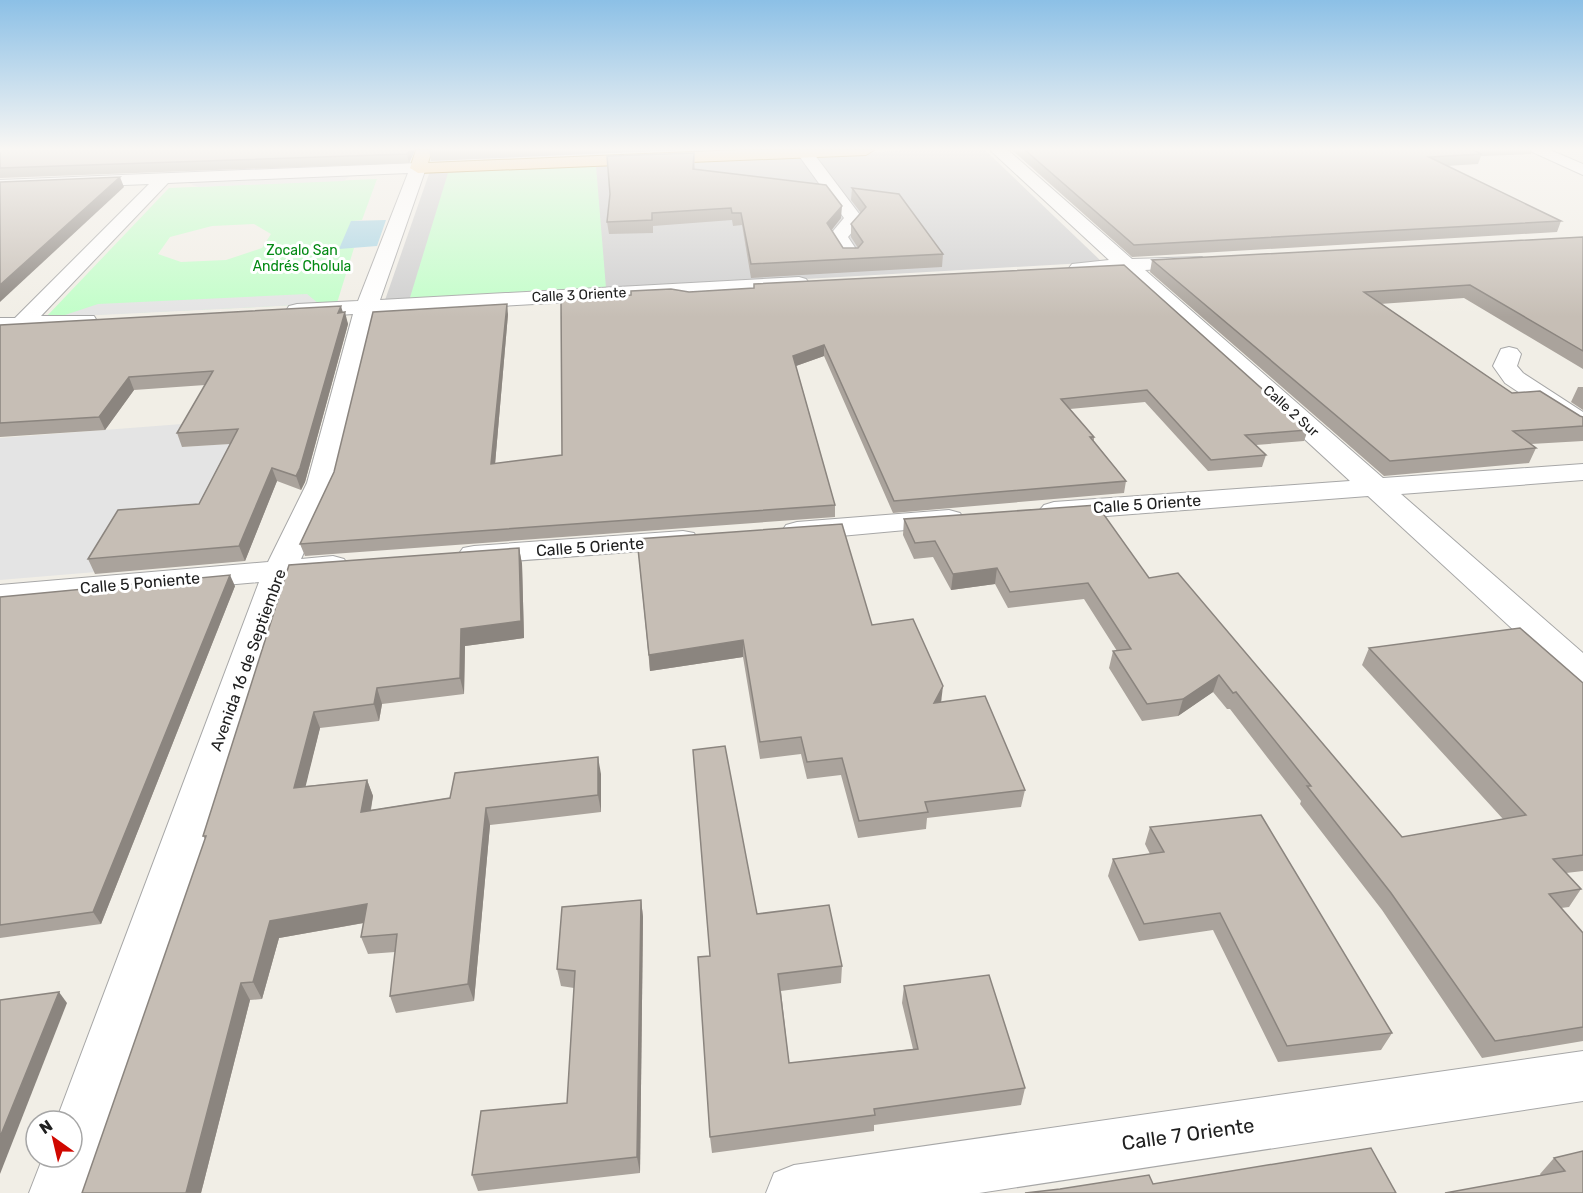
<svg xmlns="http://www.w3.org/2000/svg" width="1583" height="1193" viewBox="0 0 1583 1193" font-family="Rubik,sans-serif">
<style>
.religious{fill:#cecece}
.park{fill:#c1fec8;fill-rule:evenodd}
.parking{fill:#e4e4e4}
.water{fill:#a3d2e2}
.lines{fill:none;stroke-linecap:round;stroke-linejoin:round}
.minor-casing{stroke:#a7a7a7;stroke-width:2}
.major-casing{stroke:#9c6e00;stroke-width:2}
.minor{fill:#fff;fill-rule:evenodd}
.major{fill:#ffd89d;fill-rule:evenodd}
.wall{fill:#aaa39c}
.shaded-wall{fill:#8b857f}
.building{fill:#c6beb5;stroke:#8b857f;stroke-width:1.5}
.labels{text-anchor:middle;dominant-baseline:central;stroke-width:6;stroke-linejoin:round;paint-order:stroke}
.far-park-label{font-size:14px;fill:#038913;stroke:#fff}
.far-street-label{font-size:14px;fill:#202020;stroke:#fff}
.street-label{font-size:16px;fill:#202020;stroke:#fff}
.near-street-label{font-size:20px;fill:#202020;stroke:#fff}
</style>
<rect width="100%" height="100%" fill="#f1eee6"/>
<!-- religious -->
<polygon class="religious" points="919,150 985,150 1102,262 384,303 430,171"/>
<!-- park -->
<g class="park">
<polygon points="596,166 606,288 408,304 448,173"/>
<path d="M377,179l-15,41 -9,1 -13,27h14l-17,55 -291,14 123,-129zM254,224l17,10 -9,14 -36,12 -45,2 -23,-8 12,-17 42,-11z"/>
</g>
<!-- parking -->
<g class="parking">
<polygon points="357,172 343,181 198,187 181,180"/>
<polygon points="307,294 319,304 59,317 98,304"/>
<polygon points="195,423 183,447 243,443 204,519 96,572 0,580 0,438"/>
</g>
<!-- water -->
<polygon class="water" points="386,220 377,246 339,249 351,221"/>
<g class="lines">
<defs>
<g id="minor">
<polygon points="799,150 811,150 863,219 848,237 860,255 857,259 843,259 829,236 844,218 797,153"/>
<polygon points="990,150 1008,150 1132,259 1202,257 1205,261 1202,265 1195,267 1145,270 1383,478 1583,464 1583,480 1401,494 1583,653 1583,685 1570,682 1368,496 1054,520 1044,517 1039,511 1044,505 1054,502 1350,481 1122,271 1072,272 1069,268 1072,264 1109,260"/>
<polygon points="1528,150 1550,150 1583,164 1583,175"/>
<polygon points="418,163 426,168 380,300 799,277 806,279 809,283 806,287 799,289 376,313 335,483 301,559 333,556 344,559 349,566 344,573 293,579 85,1193 29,1193 43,1157 72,1157 72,1121 56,1121 259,582 0,605 0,585 268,562 307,483 353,314 297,318 289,316 286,311 289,306 297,304 358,301 408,173 168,183 41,316 94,316 97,321 94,326 0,332 0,318 15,318 149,184 0,190 0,180"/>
<polygon points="1509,347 1517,349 1521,354 1517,366 1523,373 1583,412 1583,431 1574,429 1505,383 1493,366 1501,349"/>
<polygon points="949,510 960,513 964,519 960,525 797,540 786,537 782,531 786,525 797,522"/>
<polygon points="683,531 694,533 698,540 694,547 474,564 463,562 458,555 463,548 474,546"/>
<polygon points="1583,1051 1583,1101 979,1193 766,1193 774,1173 794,1165"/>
</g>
<polygon id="major" points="416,150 432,150 428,163 740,150 874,150 866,155 418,173 410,168"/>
</defs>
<!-- minor casing -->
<use href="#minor" class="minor-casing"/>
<!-- major casing -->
<use href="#major" class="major-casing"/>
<!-- minor -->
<use href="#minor" class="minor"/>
<!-- major -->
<use href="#major" class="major"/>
</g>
<!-- wall -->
<g class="wall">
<polygon points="0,150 415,150 409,163 0,178"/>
<polygon points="429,150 678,150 431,161"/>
<polygon points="1012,150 1532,150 1531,154 1481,156 1478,164 1446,166 1561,221 1557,232 1132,257"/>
<polygon points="694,153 695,169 841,218 831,230 843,248 858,248 851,237 851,224 861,213 851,200 852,188 943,254 942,267 751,278 742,225 733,226 732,220 653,226 653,233 609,234 607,222"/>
<polygon points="1583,237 1583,369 1464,298 1380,304 1512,393 1583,417 1583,441 1531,444 1536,448 1529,463 1384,476 1150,272 1152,260"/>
<polygon points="754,284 1308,430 1304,441 1256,445 1266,455 1262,467 1208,471 1145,402 1070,409 1094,437 1094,441 1126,481 1124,493 893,513 824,356 796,366 835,505 835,517 305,556 300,544 334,472 508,314 495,464 562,455 689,292 754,288"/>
<polygon points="343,312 348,324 305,482 301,490 277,481 245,561 95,574 88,559 199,504 230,444 182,447 177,433 205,385 134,390 105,430 0,437 0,325"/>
<polygon points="1578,387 1583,387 1583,410 1571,402"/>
<polygon points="904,519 1149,578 1402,837 1503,819 1362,665 1369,648 1583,683 1583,871 1566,873 1581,889 1569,907 1561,908 1583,933 1583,1041 1482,1058 1382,910 1300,804 1301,801 1230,709 1227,709 1213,692 1178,716 1142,721 1109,668 1113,651 1117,651 1084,599 1008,608 995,584 951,590 933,557 914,559 903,535"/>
<polygon points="637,539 872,625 941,702 1025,790 1021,807 927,818 926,829 858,838 841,775 807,779 801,754 760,759 743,657 650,671"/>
<polygon points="519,548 522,564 524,638 465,646 464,694 382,704 379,721 320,728 305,786 367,780 373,796 371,810 601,774 601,812 490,825 474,1001 396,1013 390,996 395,952 368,954 361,937 364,923 279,938 262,999 250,1000 201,1193 205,839 203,836 289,565"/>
<polygon points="235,586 101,924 0,938 0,597"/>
<polygon points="1150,827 1392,1033 1381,1050 1278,1062 1213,930 1139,941 1108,876 1113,859 1150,854 1145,844"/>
<polygon points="641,900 643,917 640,1173 478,1191 472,1175 567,1103 574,988 561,986 557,969"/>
<polygon points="757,914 842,966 841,983 781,991 789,1063 913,1049 902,1003 904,986 1025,1088 1021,1105 874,1125 874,1131 712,1153 710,1137"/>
<polygon points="1554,1158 1583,1193 1541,1176 1540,1174"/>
</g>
<!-- shaded-wall -->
<g class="shaded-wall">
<polygon points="409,150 415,150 409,163 407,154"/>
<polygon points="120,177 124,187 0,302 0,285"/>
<polygon points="842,206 841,218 827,236 827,223"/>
<polygon points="507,304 508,314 494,476 491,464"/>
<polygon points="341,306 344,316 345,312 348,324 305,482 301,490 296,476 338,313"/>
<polygon points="824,345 824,356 793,367 793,356"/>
<polygon points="129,377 134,390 105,430 99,417"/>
<polygon points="272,468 277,481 245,561 239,546"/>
<polygon points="519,548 522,564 524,638 465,646 464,694 460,678 461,629"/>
<polygon points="997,568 995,584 951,590 953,574"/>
<polygon points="230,575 235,586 101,924 93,912"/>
<polygon points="743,640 743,657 650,671 649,655"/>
<polygon points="1219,675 1213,692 1178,716 1183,699"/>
<polygon points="943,686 941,703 934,703"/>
<polygon points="377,688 382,704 379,721 374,704"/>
<polygon points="314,712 320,728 301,805 294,788"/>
<polygon points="598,757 601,774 601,812 598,795"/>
<polygon points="367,780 373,796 367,829 361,812"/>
<polygon points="486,808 490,825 474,1001 468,984"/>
<polygon points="641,900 643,917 640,1173 637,1157"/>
<polygon points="367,904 374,921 279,938 262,999 253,982 270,921"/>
<polygon points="241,983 250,1000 201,1193 186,1193"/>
<polygon points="59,992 67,1003 0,1174 0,1137"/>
</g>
<!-- building -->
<g class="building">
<polygon points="0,150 409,150 407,154 0,168"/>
<polygon points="1025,150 1472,150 1482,154 1429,157 1561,221 1134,245"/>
<polygon points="694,153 693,169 826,185 842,206 827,223 843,248 858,248 863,242 851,224 866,207 852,188 899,194 943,254 751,264 741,213 732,213 731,208 652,213 652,220 607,222 610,194 607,156"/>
<polygon points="120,177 0,285 0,182"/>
<polygon points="1583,237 1583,351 1470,285 1364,292 1512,393 1540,391 1580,416 1583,417 1583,426 1513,431 1536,448 1390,461 1152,260"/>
<polygon points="1124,265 1308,430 1245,435 1266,455 1211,460 1147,390 1061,399 1094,437 1090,437 1126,481 894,501 824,345 793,356 835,505 300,544 334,472 373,312 507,304 491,464 562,455 561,300 631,295 631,291 671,289 689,292 754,288 754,284"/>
<polygon points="341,306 338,313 345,312 300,468 296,476 272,468 239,546 88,559 118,510 199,504 238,429 177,433 213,371 129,377 99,417 0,423 0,325"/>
<polygon points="1097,505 1149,578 1178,573 1402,837 1526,815 1369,648 1520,628 1583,683 1583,855 1553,859 1581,889 1549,894 1583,933 1583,1027 1495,1041 1391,893 1307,786 1311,786 1236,692 1233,693 1219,675 1183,699 1147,704 1113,651 1131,649 1088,583 1010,592 997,568 953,574 935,541 915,543 904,519"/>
<polygon points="842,524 872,625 913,619 943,686 934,703 985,696 1025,790 925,802 928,812 859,821 842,758 807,762 801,737 760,742 743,640 649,655 637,539"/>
<polygon points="519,548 521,621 461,629 460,678 377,688 374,704 314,712 294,788 367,780 361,812 450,798 455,773 598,757 598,795 486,808 468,984 390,996 397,934 361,937 367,904 270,921 253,982 241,983 186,1193 82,1193 206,836 203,836 289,565"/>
<polygon points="230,575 93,912 0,925 0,597"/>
<polygon points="725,746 757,914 829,905 842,966 778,974 789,1063 918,1049 904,986 989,975 1025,1088 874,1109 875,1115 710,1137 698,957 710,956 693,750"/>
<polygon points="1261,815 1392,1033 1287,1046 1220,913 1144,924 1113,859 1164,852 1150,827"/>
<polygon points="641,900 637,1157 472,1175 481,1111 567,1103 575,971 557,969 562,907"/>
<polygon points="59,992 0,1137 0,1000"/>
<polygon points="1371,1148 1396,1193 1025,1193 1060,1189 1149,1175 1153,1184"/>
<polygon points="1583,1151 1583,1193 1445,1193 1565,1171 1554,1158"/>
</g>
<!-- sky -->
<linearGradient id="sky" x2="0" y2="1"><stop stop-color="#8cc0e6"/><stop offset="0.47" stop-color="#f9f7f4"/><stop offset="1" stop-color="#f9f7f4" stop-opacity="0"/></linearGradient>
<rect width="1583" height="317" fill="url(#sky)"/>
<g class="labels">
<!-- far-park labels -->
<g class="far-park-label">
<text x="302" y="250">Zocalo San<tspan x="302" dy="16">Andrés Cholula</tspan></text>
</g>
<!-- far-street labels -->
<g class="far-street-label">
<text transform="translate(579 295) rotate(-3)">Calle 3 Oriente</text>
<text transform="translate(1291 411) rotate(42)">Calle 2 Sur</text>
</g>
<!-- street labels -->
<g class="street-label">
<text transform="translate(1147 504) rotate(-4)">Calle 5 Oriente</text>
<text transform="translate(590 547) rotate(-4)">Calle 5 Oriente</text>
<text transform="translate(140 583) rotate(-5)">Calle 5 Poniente</text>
<text transform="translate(248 660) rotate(-70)">Avenida 16 de Septiembre</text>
</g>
<!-- near-street labels -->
<g class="near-street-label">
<text transform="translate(1188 1134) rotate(-8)">Calle 7 Oriente</text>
</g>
</g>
<!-- north arrow -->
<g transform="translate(54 1139) rotate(326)"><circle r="28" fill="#ffffff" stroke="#a6a6a6" stroke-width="1.5"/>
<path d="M0-4.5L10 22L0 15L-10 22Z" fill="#d00800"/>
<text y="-9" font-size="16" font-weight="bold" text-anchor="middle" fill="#202020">N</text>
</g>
</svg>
